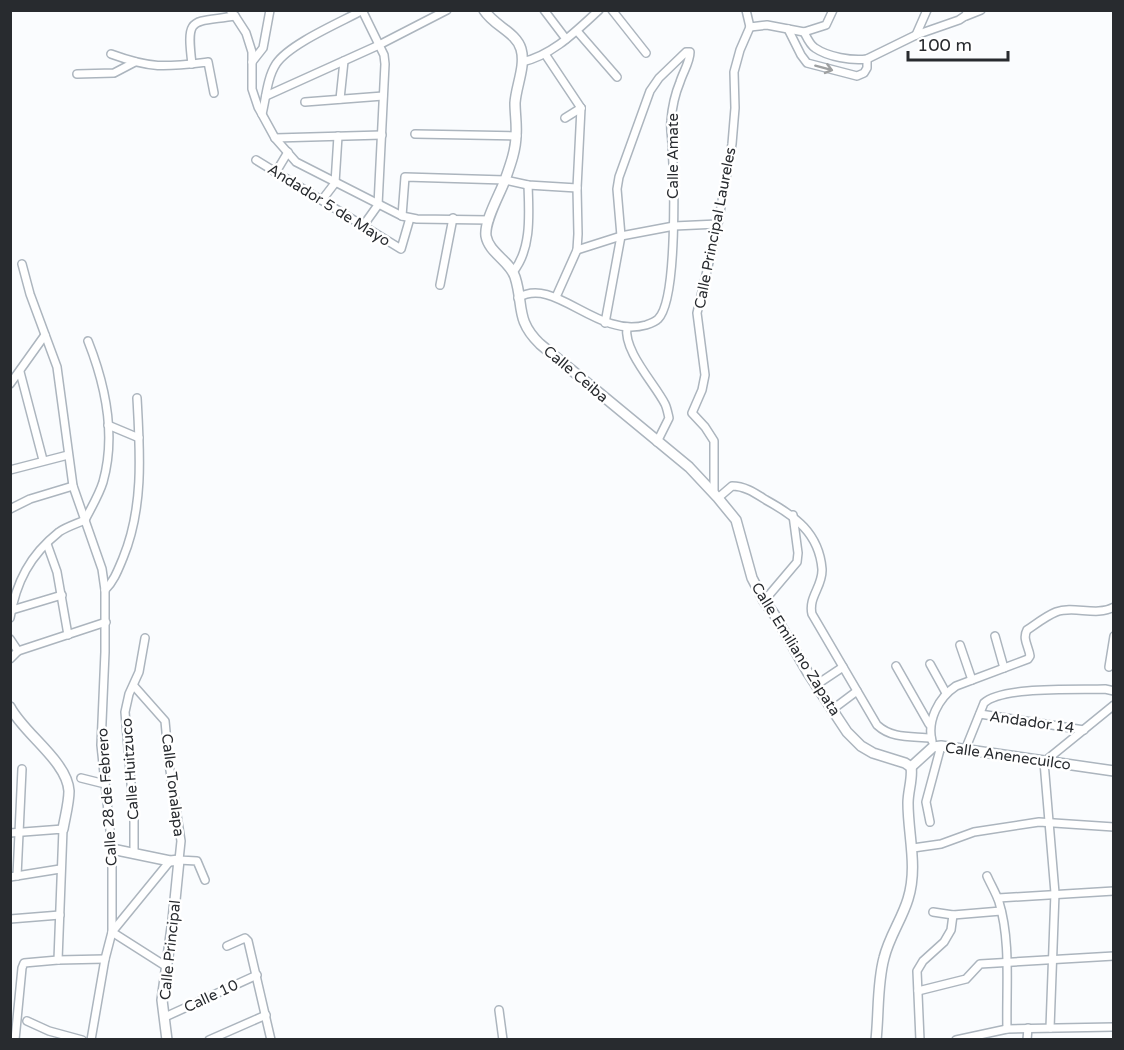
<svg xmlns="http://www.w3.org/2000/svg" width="1124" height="1050" viewBox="0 0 1124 1050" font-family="'Varela Round',sans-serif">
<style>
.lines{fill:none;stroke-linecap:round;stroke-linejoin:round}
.street-casing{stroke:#acb5be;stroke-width:10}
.secondary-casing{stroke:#acb5be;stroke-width:12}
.street{stroke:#fff;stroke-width:7}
.secondary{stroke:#fff;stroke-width:9}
.oneway{stroke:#9ea0a1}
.labels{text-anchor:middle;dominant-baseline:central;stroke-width:5;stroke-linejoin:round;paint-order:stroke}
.street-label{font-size:15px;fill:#282b2f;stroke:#fff}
</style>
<rect width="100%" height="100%" fill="#fafcfe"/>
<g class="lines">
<defs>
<g id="street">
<polyline points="230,10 235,16 246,33 252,52 252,89 258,107 275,138 296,162 402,216 417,219 489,220"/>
<polyline points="362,10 384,55 385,64 378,205 363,226"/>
<polyline points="544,10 566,39"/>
<polyline points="612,10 646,53"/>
<polyline points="746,10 750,27"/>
<polyline points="966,16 981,10"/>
<polyline points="750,27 767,25 804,32 826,25 833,10"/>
<polyline points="788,29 801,55 807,63 857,76 864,73 867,68 867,59"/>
<polyline points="577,31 617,77"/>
<path d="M804,32c3,6 6,13 11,16 13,9 37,13 52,11l49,-24 43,-15 6,-4 4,-6"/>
<polyline points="916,35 927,10"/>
<path d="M111,54c41,15 54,13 97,8l6,31"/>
<polyline points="545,54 581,108"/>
<polyline points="252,62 263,48 270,10"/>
<path d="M522,62c31,-7 54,-31 77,-52"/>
<path d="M192,64c-6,-49 -1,-41 43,-48"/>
<polyline points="77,74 114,73 135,62"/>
<polyline points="266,96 379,45 447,10"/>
<polyline points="340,99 344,61"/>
<polyline points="305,102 383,96"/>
<path d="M262,114c4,-16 5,-36 14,-50 13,-20 65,-42 87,-54"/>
<polyline points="565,118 581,108"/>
<polyline points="415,134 517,136"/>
<polyline points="275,138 382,135"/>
<polyline points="256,160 401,249 410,218"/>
<polyline points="276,172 288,152"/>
<polyline points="322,200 335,183 338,136"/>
<polyline points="402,216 405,177 505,180 528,185 577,188"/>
<polyline points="577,250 621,236 674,226 718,224"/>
<polyline points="22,264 30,294 57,367 73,486 102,569 105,590 105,652 101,745 112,849 112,932 105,959 91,1040"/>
<path d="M513,272c19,-23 16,-59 15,-87"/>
<polyline points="440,285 453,218"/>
<polyline points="556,297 577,250 578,234 577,188 581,108"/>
<path d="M518,298c36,-23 79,41 128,27 3,-1 10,-4 12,-6 20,-19 16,-145 14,-175 0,-8 -2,-15 -1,-23 1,-13 4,-27 9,-39 3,-10 10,-20 10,-30h-4l-27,26 -9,13 -31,86 -2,12 4,47 -16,87"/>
<path d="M627,327c-4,24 28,57 38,77 2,4 3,10 4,14l-12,24"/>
<polyline points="20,372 43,460"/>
<polyline points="10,384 45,335"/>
<polyline points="108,425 139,438"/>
<polyline points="10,470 68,455"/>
<polyline points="714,493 714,441 705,427 692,413 702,390 705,375 697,313 718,224 732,144 735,108 734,72 740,50 750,27"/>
<path d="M718,498l14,-12c13,0 23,7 34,14 29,16 53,33 56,69 1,17 -14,28 -10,45l65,111c15,14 34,11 54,13"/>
<polyline points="10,509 30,499 73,486"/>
<path d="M85,520c6,-12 14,-25 18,-38 13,-46 2,-98 -15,-141"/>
<polyline points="47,544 57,572 68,635"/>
<path d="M105,590c9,-9 13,-20 18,-32 21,-51 17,-106 14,-160"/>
<polyline points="764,601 797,562 798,553 793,515"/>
<polyline points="12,610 62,595"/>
<path d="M10,618c6,-36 20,-63 49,-86 7,-5 17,-8 26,-12"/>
<polyline points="995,636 1004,668"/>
<polyline points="10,639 18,651"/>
<polyline points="960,645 972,680"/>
<polyline points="10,659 18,651 106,622"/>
<polyline points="930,664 946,693"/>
<polyline points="896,666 929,724"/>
<polyline points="1109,667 1114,636"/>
<polyline points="816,685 843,667"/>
<polyline points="134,686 165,721 169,764 181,841 179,860 197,861 205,880"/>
<polyline points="833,709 857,691"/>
<polyline points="980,714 1084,730"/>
<path d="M932,741c-5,-20 6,-43 24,-55l72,-27 2,-3c-1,-9 -8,-17 -3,-26 9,-6 19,-14 29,-18 18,-7 40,5 58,-5"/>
<path d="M965,750l19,-47c18,-17 95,-13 121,-14l9,2"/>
<polyline points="81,778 105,784"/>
<polyline points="930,822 926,802 941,746"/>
<polyline points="10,833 63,829 58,960"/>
<polyline points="913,848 941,844 974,832 1039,822 1114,827"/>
<polyline points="134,853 134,819 125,712 129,694 139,672 145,638"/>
<polyline points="17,876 22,769"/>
<path d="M987,876c4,9 9,17 12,26 12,39 7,86 8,127"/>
<polyline points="10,877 60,869"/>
<polyline points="998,898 1114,891"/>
<polyline points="933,912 953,915 1001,911"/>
<polyline points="10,919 60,915"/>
<polyline points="227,946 245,938 248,941 271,1040"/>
<polyline points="167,967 112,932 170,861"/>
<polyline points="918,991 966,979 980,964 1114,956"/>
<polyline points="499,1010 503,1040"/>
<polyline points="165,1017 257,975"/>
<polyline points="27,1021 49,1031 82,1040"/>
<polyline points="1050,1028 1055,893 1044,762 1114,705"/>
<polyline points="15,1040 22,968 24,963 58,960 105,959"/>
<polyline points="209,1040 266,1015"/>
<polyline points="920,1040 917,971 923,961 944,942 951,930 953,915"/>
<polyline points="956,1040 1007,1029 1114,1027"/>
<polyline points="1027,1040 1028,1028"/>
</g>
<g id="secondary">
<path d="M484,10c10,16 32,22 37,39 5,17 -5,37 -6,54 0,11 2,22 1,32 0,15 -6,31 -11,45 -5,14 -21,41 -19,56 3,17 24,25 29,41 9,28 0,43 25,67l149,123 29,31 18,22 16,58 12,23 10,13 34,59 39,59 14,14 12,7 32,10 6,4"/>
<path d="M10,707c14,27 57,54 59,84 0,12 -4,26 -6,38"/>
<polyline points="911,767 933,747 941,746 1114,771"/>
<polyline points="112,849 170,861 179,860 173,920 162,1000 167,1040"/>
<path d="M876,1040c3,-28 1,-56 8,-82 5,-21 18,-39 24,-59 10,-32 0,-64 0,-96 0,-12 5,-25 3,-36"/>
</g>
</defs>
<!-- street casing -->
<use href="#street" class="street-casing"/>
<!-- secondary casing -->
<use href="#secondary" class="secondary-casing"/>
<!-- street -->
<use href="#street" class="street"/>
<!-- secondary -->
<use href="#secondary" class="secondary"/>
</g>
<!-- one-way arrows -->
<defs><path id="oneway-shaft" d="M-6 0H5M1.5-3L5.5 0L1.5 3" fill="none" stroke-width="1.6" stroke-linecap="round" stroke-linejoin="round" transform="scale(1.5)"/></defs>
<use class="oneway" href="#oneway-shaft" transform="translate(824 68) rotate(15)"/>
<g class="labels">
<!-- street labels -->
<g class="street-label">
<text transform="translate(673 156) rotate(-90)">Calle Amate</text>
<text transform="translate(329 205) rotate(32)">Andador 5 de Mayo</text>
<text transform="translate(715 228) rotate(-79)">Calle Principal Laureles</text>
<text transform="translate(576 374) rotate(40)">Calle Ceiba</text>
<text transform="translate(796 649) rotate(58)">Calle Emiliano Zapata</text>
<text transform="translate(1032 722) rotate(8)">Andador 14</text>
<text transform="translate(1008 756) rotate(8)">Calle Anenecuilco</text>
<text transform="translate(130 769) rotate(-94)">Calle Huitzuco</text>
<text transform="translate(173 785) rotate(83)">Calle Tonalapa</text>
<text transform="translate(107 797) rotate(-94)">Calle 28 de Febrero</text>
<text transform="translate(170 950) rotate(-84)">Calle Principal</text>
<text transform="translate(211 996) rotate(-25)">Calle 10</text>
</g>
</g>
<!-- border -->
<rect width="1124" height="1050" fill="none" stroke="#282b2f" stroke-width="24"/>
<!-- scale -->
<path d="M908 51v9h100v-9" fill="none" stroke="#282b2f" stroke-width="3"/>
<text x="917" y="51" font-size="18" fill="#282b2f" stroke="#ffffff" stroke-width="4.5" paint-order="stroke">100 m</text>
</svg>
